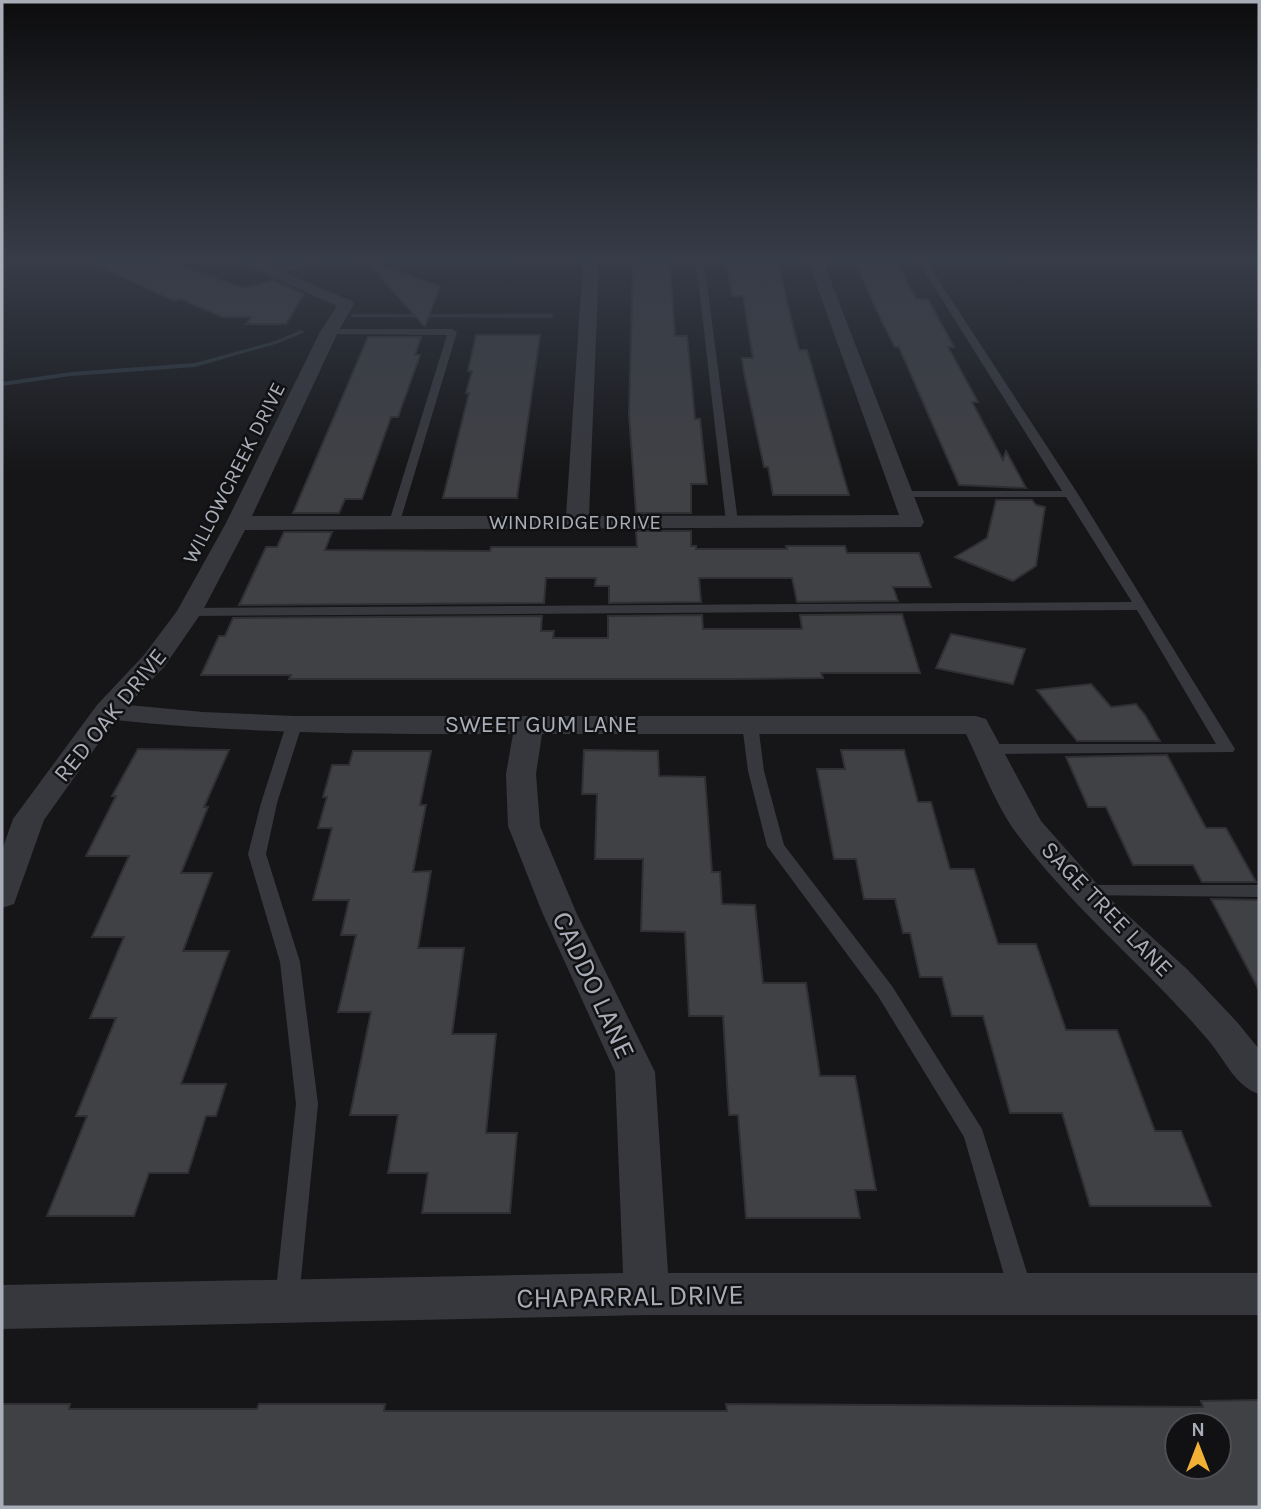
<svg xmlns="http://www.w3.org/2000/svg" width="1261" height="1509" viewBox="0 0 1261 1509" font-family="Karla,sans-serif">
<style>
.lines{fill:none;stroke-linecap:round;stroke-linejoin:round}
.stream{fill:#2c353c;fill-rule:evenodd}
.building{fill:#404145;stroke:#303034;stroke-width:2;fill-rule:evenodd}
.service{fill:#37383d;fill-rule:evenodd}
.minor{fill:#37383d;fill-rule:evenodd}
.labels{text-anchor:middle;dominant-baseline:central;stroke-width:5;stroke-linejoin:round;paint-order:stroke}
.far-street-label{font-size:21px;fill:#a8adb8;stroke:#111113}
.street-label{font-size:24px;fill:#a8adb8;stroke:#111113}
.near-street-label{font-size:28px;fill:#a8adb8;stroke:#111113}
</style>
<rect width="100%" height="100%" fill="#161618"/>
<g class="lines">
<!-- stream -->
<g class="stream">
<polygon points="353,314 551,314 554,316 551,318 351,317 351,315"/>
<polygon points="301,330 304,332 303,333 279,343 195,367 71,376 2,386 2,382 71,372 195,363 275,341"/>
</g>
</g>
<!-- building -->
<g class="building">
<polygon points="89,261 164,261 244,288 273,280 304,294 286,324 246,324 251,317 222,317 181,299 174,301"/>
<polygon points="366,261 440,286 425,326 424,326"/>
<polygon points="726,261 775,261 778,265 799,350 807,350 849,495 773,495 768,467 764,467 744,373 742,358 753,358 743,296 732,296"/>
<polygon points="855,262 897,262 916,299 928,299 954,347 948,347 978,402 972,402 1003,460 1006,451 1026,488 959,485 899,347 895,347 883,324"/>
<polygon points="633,264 670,264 675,336 687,336 695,419 700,419 707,484 691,484 691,513 636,513 629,414"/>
<polygon points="476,335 540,335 517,498 443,498 469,393 466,393 472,371 468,371"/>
<polygon points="368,337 421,337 415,355 420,355 398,417 391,417 362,499 345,499 339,513 293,513"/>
<polygon points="996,500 1032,500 1036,505 1045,507 1036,566 1013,581 955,557 987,538"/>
<polygon points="636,531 691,531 691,546 696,546 696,549 787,549 786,546 845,546 847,553 919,553 931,587 893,587 898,601 797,602 792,578 699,578 701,602 609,603 609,586 595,586 596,578 546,578 544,603 239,605 266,547 277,547 284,532 332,532 325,550 490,551 491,547 637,547"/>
<polygon points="902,614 920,673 821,673 823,678 730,679 289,679 291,675 201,675 219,636 225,636 233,618 542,616 541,631 554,631 553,638 608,638 608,616 702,615 703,629 802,629 800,615"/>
<polygon points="951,634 1025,649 1013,684 936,668"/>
<polygon points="1091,684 1111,707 1136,704 1145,715 1160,741 1077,741 1037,690"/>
<polygon points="138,749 229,750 204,807 208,807 181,873 212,873 183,951 229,951 181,1084 226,1084 216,1116 206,1116 188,1173 149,1173 134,1216 47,1216 87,1116 76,1116 116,1018 90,1018 124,937 92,937 129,856 86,856 116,796 112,796"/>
<polygon points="584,750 658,751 659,776 705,777 712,872 720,872 722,904 755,905 763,983 806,983 820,1076 855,1076 876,1190 855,1190 860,1218 746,1218 738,1115 729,1115 723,1016 689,1016 685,932 641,931 643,859 595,859 597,794 582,794"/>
<polygon points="841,750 904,750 918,802 931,802 950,869 974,869 998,944 1036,944 1066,1030 1117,1030 1155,1131 1181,1131 1211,1206 1090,1206 1062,1113 1010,1113 983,1016 952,1016 942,977 920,977 910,933 903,933 895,899 864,899 856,859 834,859 817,769 845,769"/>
<polygon points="353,751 431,751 420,805 426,805 413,872 431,871 418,948 464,948 452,1034 496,1034 486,1133 517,1133 510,1213 422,1213 428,1173 388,1173 398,1115 350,1115 371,1012 338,1012 356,935 341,935 349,900 313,900 332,828 318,828 327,797 323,797 332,765 349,765"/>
<polygon points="1167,755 1206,828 1226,828 1256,882 1202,882 1193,865 1133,865 1106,807 1088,807 1066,757"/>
<polygon points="1211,899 1259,900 1259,990"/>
<path d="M1259,1400v107h-1257v-103h68l-1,5h188l2,-5h126l-1,7h343l-1,-7 477,3 -2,-6zM1177,1425h42v42h-42z"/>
</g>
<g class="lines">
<!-- service -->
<g class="service">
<polygon points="312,261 327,261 275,274 271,272"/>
<polygon points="696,261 704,261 738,522 732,526 726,522"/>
<polygon points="918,261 926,261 1078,494 1235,749 1233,752 989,754 981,749 989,744 1216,744 1137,610 189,616 182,612 189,608 1132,602 1066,497 902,497 896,494 902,491 1062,491"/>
<polygon points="329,329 452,329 457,332 399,525 395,526 389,522 447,335 326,334 324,332"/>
<polygon points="750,719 758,724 764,771 784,845 892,986 982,1129 1033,1292 1030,1300 1021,1303 1012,1300 1009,1292 964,1137 878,996 767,846 748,771 742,724"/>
<polygon points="294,720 302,725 277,803 266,854 300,962 318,1104 299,1299 296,1307 287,1310 278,1307 275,1299 296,1104 280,962 248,854 261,803 286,725"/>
<polygon points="1085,885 1259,885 1259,897 1079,895 1076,891 1079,887"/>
</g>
<!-- minor -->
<path class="minor" d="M236,261h20l96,40 2,3 -16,28 -86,184h314l17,-255h16l-10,255 310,-1 -91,-254h15l101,261 -3,5 -676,3 -43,82 -38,55 -36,38 75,7 91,4h682l10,3 55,102 70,79 77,70 49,52 22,27v45c-24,-8 -34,-34 -50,-53 -61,-72 -135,-131 -192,-207 -21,-28 -36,-69 -51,-100h-424l-6,40 4,52 36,86 79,160 13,201h591v42h-612l-645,14v-44l621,-12 -8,-201 -73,-160 -34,-86 -2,-52 7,-40c-134,0 -265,0 -398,-14l-71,100 -30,84 -12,4v-58l11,-31 84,-114 47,-50 33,-44 49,-88 94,-191 17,-26z"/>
</g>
<!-- sky -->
<linearGradient id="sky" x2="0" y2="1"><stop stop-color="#0c0c0d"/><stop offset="0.55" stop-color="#363c48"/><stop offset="1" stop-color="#363c48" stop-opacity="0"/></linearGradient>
<rect width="1261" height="472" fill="url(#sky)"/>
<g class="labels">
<!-- far-street labels -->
<g class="far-street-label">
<text transform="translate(234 473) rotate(-63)">WILLOWCREEK DRIVE</text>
<text x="575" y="522">WINDRIDGE DRIVE</text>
</g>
<!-- street labels -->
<g class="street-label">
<text transform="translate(110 715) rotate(-51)">RED OAK DRIVE</text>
<text x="541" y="724">SWEET GUM LANE</text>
<text transform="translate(1107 909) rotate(46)">SAGE TREE LANE</text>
</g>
<!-- near-street labels -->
<g class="near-street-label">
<text transform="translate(594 985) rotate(65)">CADDO LANE</text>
<text transform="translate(630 1296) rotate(-1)">CHAPARRAL DRIVE</text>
</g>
</g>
<!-- border -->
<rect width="1261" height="1509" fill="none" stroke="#a8adb8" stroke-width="7"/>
<!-- north arrow -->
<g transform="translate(1198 1446)"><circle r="33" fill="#111113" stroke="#4d4f55" stroke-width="2"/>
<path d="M0-5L12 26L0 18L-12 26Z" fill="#f2b134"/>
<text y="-10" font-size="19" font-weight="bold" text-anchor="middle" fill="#a8adb8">N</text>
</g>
</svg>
